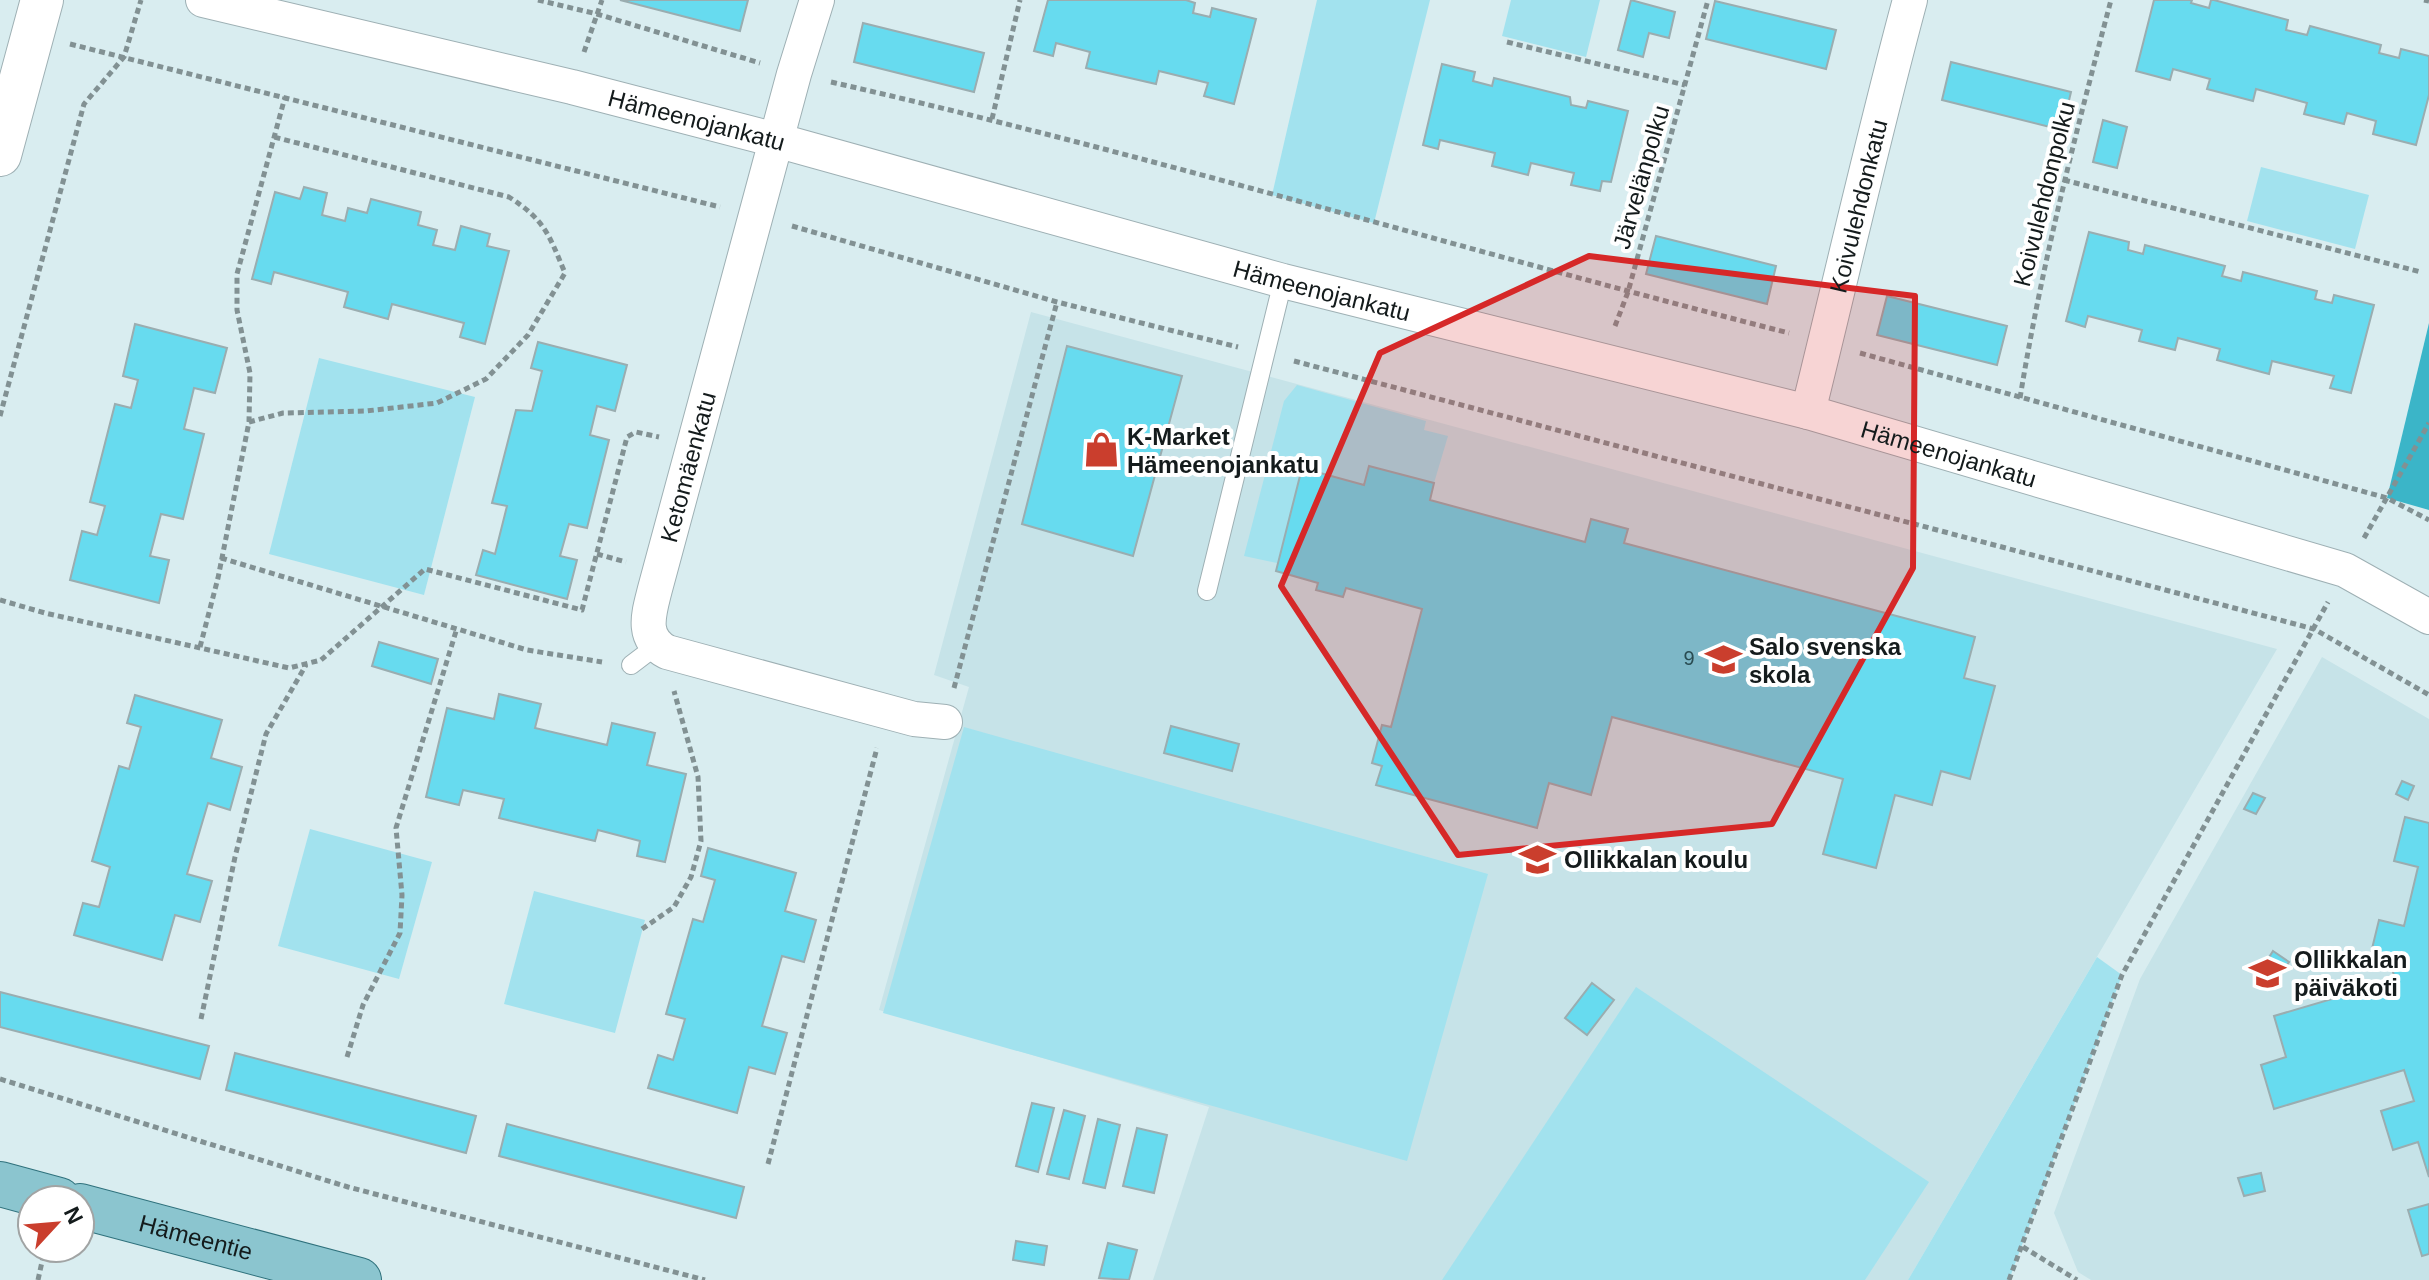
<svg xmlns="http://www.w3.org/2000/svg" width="2429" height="1280" viewBox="0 0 2429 1280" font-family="Arial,sans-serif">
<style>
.built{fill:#c6e3e8}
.green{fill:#a2e2ee}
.forest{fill:#3bb5c8}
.building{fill:#67dbef;stroke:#9aadb0;stroke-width:2}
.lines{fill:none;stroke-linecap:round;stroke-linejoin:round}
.service-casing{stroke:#9eb0b4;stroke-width:20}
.minor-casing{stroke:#9eb0b4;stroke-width:36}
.tertiary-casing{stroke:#9eb0b4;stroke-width:44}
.primary-casing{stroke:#2f717c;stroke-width:46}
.path{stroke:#829193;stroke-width:5;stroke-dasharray:6 4;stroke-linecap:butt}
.service{stroke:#fff;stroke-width:18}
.minor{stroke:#fff;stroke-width:34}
.tertiary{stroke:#fff;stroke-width:42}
.primary{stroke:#8bc5cf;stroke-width:44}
.marked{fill:#d62828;fill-opacity:0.2;stroke:#d62828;stroke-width:6;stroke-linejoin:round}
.labels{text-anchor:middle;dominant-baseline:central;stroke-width:8;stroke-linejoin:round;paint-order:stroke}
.number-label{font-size:20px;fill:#294b51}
.street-label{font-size:24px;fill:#141b1c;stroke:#fff}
.poi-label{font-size:24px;font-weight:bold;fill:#141b1c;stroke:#fff;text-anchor:start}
</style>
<rect width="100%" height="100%" fill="#d9edf0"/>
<!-- built -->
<g class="built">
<polygon points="1031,312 2277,649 1908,1280 1153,1280 1209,1107 879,1010 969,687 934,675"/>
<polygon points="2322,657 2429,719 2429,823 2405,818 2394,861 2418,867 2404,926 2379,920 2369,961 2391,967 2396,980 2275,1016 2286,1057 2261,1065 2274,1109 2404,1070 2414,1101 2381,1112 2392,1149 2418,1142 2429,1177 2429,1280 2091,1280 2078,1272 2054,1213 2140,979"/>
</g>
<!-- green -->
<g class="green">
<polygon points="1317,0 1430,0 1374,223 1272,195"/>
<polygon points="1511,0 1600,0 1586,57 1502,36"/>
<polygon points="2261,167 2369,195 2355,249 2247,221"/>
<polygon points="319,358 475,397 424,595 269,554"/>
<polygon points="1297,385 1426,421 1424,430 1448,436 1434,483 1364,485 1303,469 1277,563 1244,556 1284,401"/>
<polygon points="964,727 1488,874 1407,1161 883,1013"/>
<polygon points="310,829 432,862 399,979 278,946"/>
<polygon points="534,891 645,920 615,1033 504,1004"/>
<polygon points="2097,957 2122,975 2009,1280 1908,1280"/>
<polygon points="1636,987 1929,1182 1865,1280 1442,1280"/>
</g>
<!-- forest -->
<polygon class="forest" points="2429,323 2429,510 2387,498"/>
<!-- building -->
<g class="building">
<polygon points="620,0 748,0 740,31"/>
<polygon points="1048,0 1186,0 1195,3 1193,13 1210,17 1212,8 1256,19 1234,104 1204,96 1208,83 1159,71 1156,84 1086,68 1090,52 1056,43 1053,56 1034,51"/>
<polygon points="1631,0 1675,12 1669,38 1649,33 1643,57 1618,50"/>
<polygon points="2154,0 2192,0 2191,3 2209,8 2211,0 2214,0 2288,20 2286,30 2307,35 2310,26 2381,45 2379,53 2399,58 2401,49 2429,56 2429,95 2416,145 2373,134 2376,121 2347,113 2344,124 2304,114 2307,103 2256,89 2253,101 2207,89 2210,79 2173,69 2170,80 2136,71"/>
<polygon points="1715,1 1836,30 1826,69 1706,39"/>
<polygon points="863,23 984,53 974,92 854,62"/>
<polygon points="1951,62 2071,92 2062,130 1942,100"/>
<polygon points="1442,64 1475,72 1473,81 1492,86 1494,78 1570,97 1571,105 1586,108 1588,101 1628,111 1611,182 1602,181 1600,191 1571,185 1574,173 1531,163 1528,175 1492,166 1495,153 1440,140 1438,149 1423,145"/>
<polygon points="2103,120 2127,127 2117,168 2093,162"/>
<polygon points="304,187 327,193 322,215 345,221 348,208 367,213 371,199 421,212 418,225 437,230 433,245 455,250 461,226 490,234 487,246 509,251 485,344 460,337 464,323 392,304 388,319 344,307 348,292 274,272 271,284 252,279 275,192 300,199"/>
<polygon points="2089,232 2129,242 2128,250 2143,254 2145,245 2225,266 2222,276 2241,281 2243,272 2317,291 2315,299 2332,303 2334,295 2374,305 2351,393 2330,388 2334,376 2272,361 2269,374 2217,360 2220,349 2178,338 2175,350 2139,341 2142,330 2088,316 2085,327 2066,321"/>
<polygon points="1656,236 1776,266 1767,304 1646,274"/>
<polygon points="1887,296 2007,326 1997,365 1877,335"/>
<polygon points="135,324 227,348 215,393 194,388 184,429 204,434 183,519 161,514 150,556 169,560 159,603 70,580 82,531 97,535 105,506 90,502 115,404 131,408 138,380 123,376"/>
<polygon points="538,342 627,365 615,411 597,406 590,435 609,440 587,528 569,524 560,556 577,560 567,599 476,575 483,550 495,554 507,506 492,503 516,410 532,411 542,371 531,368"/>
<polygon points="1067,346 1182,376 1133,556 1022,524"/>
<polygon points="1369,466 1434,483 1430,500 1585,542 1591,519 1628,529 1624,543 1975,637 1964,678 1995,686 1970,779 1941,771 1932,805 1895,795 1876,868 1823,854 1843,779 1612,717 1591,795 1549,783 1537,828 1376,785 1382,766 1372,763 1382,725 1391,727 1422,609 1346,588 1343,597 1316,590 1318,583 1276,571 1302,468 1364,485"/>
<polygon points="379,642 438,659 431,684 372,666"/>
<polygon points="499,694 541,704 535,728 607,745 612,723 655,733 647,765 686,774 665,862 637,856 640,841 598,830 595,841 499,818 504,799 463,790 459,805 426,797 447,708 494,719"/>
<polygon points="135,695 222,720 211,758 242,767 230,810 208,803 187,874 212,881 200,922 175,915 162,960 74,935 83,903 99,907 110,867 92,861 119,766 129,769 141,727 127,723"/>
<polygon points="1171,726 1239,744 1232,771 1164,753"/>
<polygon points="2402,781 2414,786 2408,800 2396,794"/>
<polygon points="2253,793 2265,798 2256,814 2244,809"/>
<polygon points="2405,817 2429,823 2429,1177 2418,1142 2393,1150 2381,1111 2414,1101 2404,1070 2274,1109 2261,1065 2286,1057 2274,1016 2396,980 2391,967 2369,961 2379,920 2404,926 2418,867 2394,861"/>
<polygon points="708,848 796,873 785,911 816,920 804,962 782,956 762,1026 787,1033 775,1074 749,1067 737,1113 648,1088 658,1055 673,1060 685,1019 666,1014 693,919 703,922 715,880 701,876"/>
<polygon points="2273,951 2289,962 2278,978 2263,967"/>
<polygon points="1592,983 1614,1000 1587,1035 1565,1018"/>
<polygon points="0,992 209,1046 200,1079 0,1027"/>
<polygon points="235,1053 476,1116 466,1153 226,1090"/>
<polygon points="1032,1103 1054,1108 1038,1172 1016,1166"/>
<polygon points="1064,1110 1085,1116 1069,1179 1047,1174"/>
<polygon points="1098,1119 1120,1125 1105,1188 1083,1183"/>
<polygon points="507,1124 744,1187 736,1218 499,1156"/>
<polygon points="1137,1128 1167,1135 1154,1193 1123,1186"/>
<polygon points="2261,1173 2265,1191 2244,1196 2238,1178"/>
<polygon points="2429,1204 2429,1254 2422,1256 2408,1210"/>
<polygon points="1016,1241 1047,1246 1044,1265 1013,1260"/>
<polygon points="1108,1243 1137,1250 1129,1280 1099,1278"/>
</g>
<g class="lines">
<defs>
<g id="service">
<polyline points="1207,591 1283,281"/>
<polyline points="631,665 656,646"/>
</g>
<g id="minor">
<path id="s1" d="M203,0l369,87 204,53 507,141 525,131 537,158 84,47"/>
<path d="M817,0l-23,74 -139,515c-6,24 -15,49 12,63l247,67 31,3"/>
<path id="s2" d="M1808,412c34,-137 65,-275 102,-412"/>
</g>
<polyline id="tertiary" points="0,155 42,0"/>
<g id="primary">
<polyline points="0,1184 59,1200"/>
<path id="s3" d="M80,1206l279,74"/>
</g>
</defs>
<!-- service casing -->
<use href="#service" class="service-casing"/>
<!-- minor casing -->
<use href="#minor" class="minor-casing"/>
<!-- tertiary casing -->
<use href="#tertiary" class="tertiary-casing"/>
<!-- primary casing -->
<use href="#primary" class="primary-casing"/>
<!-- path -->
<g class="path">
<polyline points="538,0 597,14 760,63"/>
<polyline points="2424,0 2429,1"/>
<polyline points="1507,42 1685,85"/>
<polyline points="70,44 720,207"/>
<polyline points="584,52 602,0"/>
<path d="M831,82c322,73 638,170 958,251"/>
<polyline points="992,119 1020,0"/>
<polyline points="2064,180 2421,272"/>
<polyline points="792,226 1057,302 1238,347"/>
<polyline points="1615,326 1628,292 1708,0"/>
<polyline points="1860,353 2387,498 2429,520"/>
<polyline points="1294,361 2314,629 2429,695"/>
<path d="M2020,398c22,-135 56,-266 91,-398"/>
<polyline points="0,416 84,104 124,57 141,0"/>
<path d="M249,422l34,-9 83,-2 71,-8 49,-24 42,-44 37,-62c-16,-38 -20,-53 -56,-76l-235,-60"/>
<polyline points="2364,538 2429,423"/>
<polyline points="597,554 626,562"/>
<polyline points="221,558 527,650 602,662"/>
<polyline points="0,600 45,613 289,668 321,660 425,569 582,610 627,437 636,432 659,437"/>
<polyline points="200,647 218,578 249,422 250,373 237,310 237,274 285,97"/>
<polyline points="954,688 1057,302"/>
<polyline points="642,929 674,907 691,877 701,841 698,777 674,691"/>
<polyline points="201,1019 235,857 266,734 306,665"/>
<polyline points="347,1057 363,1005 400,933 402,895 396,828 457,628"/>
<polyline points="0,1079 348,1187 705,1280"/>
<polyline points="768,1164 877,748"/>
<polyline points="2023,1247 2077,1280"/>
<polyline points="38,1280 45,1248"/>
<polyline points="2009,1280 2122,975 2328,602"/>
</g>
<!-- service -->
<use href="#service" class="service"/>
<!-- minor -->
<use href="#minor" class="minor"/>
<!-- tertiary -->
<use href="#tertiary" class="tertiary"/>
<!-- primary -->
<use href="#primary" class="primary"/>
</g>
<!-- marked area -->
<path class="marked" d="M1589,256l326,40 -2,272 -141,256 -314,31 -177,-269 99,-233z"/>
<!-- icons -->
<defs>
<symbol id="shop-bare" viewBox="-9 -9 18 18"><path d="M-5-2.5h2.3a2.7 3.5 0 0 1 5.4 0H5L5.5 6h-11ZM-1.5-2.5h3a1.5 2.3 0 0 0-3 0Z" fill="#ca3e2d" stroke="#fff" stroke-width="2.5" paint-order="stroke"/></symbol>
<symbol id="school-bare" viewBox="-9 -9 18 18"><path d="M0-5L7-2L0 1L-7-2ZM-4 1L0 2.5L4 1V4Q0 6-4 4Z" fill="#ca3e2d" stroke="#fff" stroke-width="2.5" paint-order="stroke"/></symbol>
</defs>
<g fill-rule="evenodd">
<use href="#shop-bare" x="1076" y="424" width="51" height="51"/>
<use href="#school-bare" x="1698" y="634" width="51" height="51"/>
<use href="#school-bare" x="1512" y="834" width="51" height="51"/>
<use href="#school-bare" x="2242" y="948" width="51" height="51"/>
</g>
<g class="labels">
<!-- number labels -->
<g class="number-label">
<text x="1689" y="658">9</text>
</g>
<!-- street labels -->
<g class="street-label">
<text stroke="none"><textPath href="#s1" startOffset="508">Hämeenojankatu</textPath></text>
<text transform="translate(1641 177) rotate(-74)">Järvelänpolku</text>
<text transform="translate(2044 194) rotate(-76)">Koivulehdonpolku</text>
<text stroke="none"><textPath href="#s2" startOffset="212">Koivulehdonkatu</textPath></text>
<text stroke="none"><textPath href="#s1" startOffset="1156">Hämeenojankatu</textPath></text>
<text stroke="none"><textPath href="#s1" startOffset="1804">Hämeenojankatu</textPath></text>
<text transform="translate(688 467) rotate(-75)">Ketomäenkatu</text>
<text stroke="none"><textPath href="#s3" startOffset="120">Hämeentie</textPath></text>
</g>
<!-- poi labels -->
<g class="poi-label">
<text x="1127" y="436">K-Market<tspan x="1127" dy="28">Hämeenojankatu</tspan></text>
<text x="1749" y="646">Salo svenska<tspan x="1749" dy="28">skola</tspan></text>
<text x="1564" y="859">Ollikkalan koulu</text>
<text x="2294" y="959">Ollikkalan<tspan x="2294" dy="28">päiväkoti</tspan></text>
</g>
</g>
<!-- north arrow -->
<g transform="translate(56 1224) rotate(64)"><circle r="38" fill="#ffffff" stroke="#a1a4a4" stroke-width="2"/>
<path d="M0-6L14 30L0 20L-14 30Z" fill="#ca3e2d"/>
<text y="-12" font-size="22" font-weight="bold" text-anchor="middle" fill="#141b1c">N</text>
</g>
</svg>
